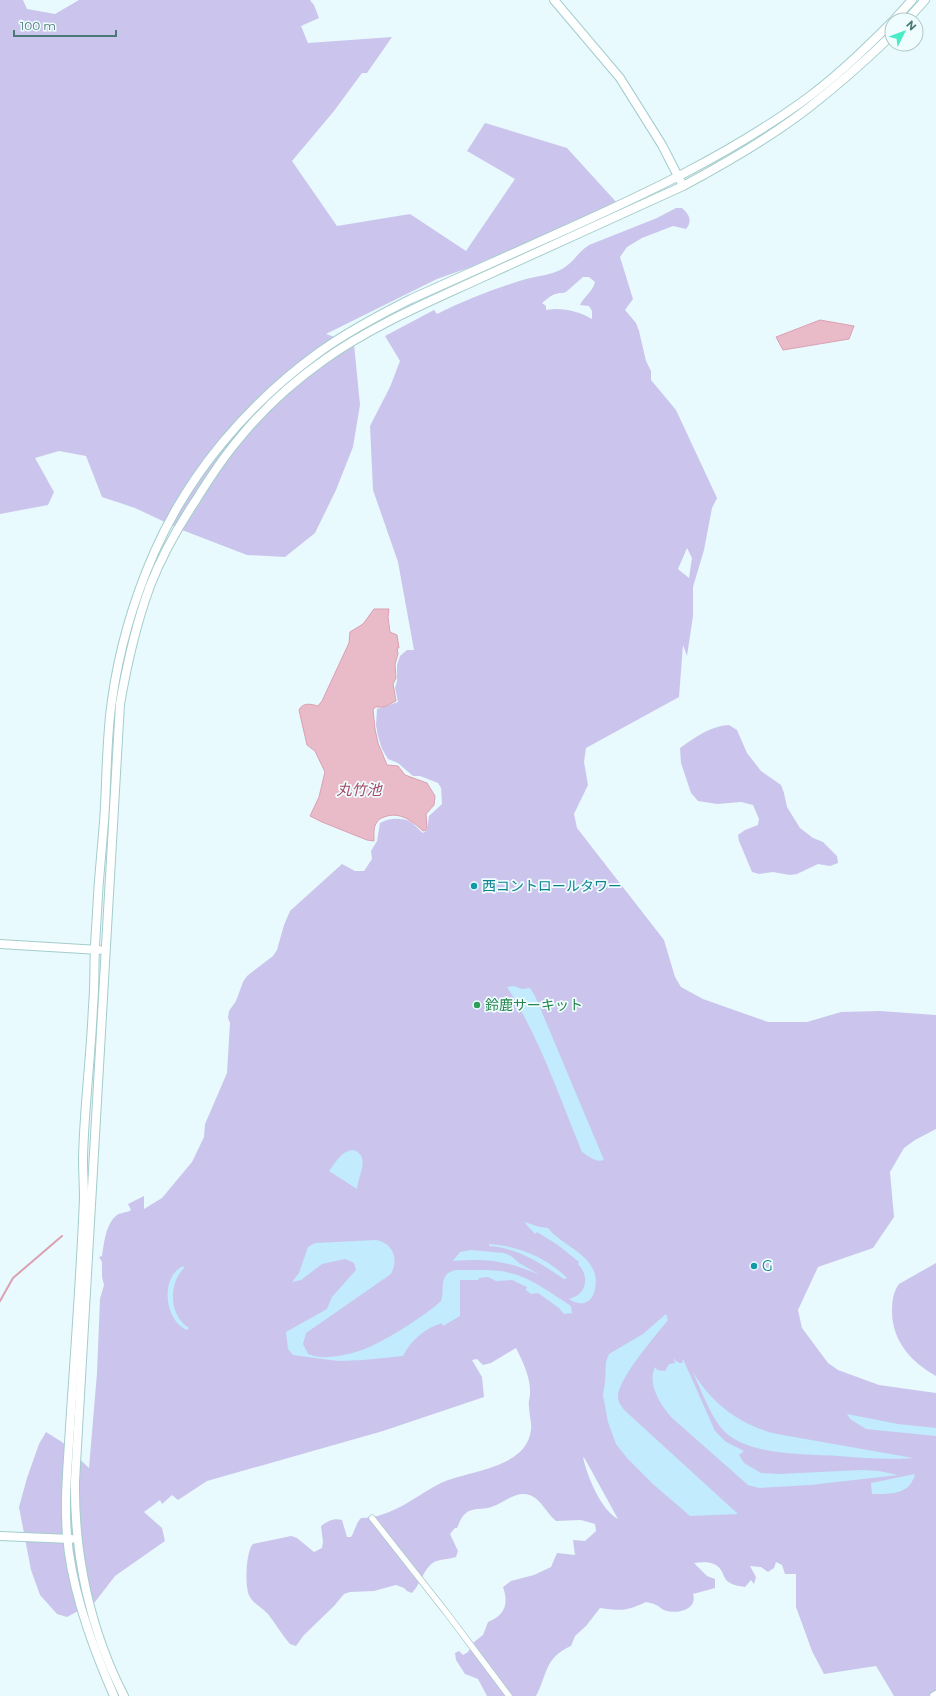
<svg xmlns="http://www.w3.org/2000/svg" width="936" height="1696" viewBox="0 0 936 1696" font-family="Montserrat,'Noto Sans JP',sans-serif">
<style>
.green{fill:#cbc5ed;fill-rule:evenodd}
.sand{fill:#c2ebfe}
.water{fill:#e9bbc9;stroke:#dba0b2}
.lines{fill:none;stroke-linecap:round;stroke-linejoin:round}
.stream{stroke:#dba0b2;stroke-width:2}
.street-casing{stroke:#a7cbca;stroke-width:7}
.secondary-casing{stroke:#a3cdcc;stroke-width:10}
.street{stroke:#fff;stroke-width:5.5}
.secondary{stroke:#fff;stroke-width:8}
.culture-dot{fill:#0f9aa8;stroke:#f0fdff;stroke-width:1.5}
.leisure-dot{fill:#2e9e5b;stroke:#f0fdff;stroke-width:1.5}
.labels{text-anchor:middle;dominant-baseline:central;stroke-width:3.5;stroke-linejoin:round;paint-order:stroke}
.culture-label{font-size:14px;fill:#0d838f;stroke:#f0fdff;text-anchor:start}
.leisure-label{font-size:14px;fill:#27864d;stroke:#f0fdff;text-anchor:start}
.water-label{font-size:15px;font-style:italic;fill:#a44b65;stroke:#f0fdff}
</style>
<rect width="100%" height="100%" fill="#e8fafd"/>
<!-- green -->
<g class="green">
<polygon points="0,0 23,0 27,9 55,14 79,0 310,0 314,5 319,18 301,26 308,43 392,37 367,73 362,73 334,111 292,161 337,226 410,214 466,251 515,179 467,151 485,123 567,148 618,204 488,261 437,279 326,334 354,344 360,405 353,447 336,490 315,533 285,557 247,555 182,530 135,508 102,497 86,456 59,451 35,458 54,492 48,505 0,514"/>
<path d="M676,208h6c7,6 11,13 4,21l-13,-3 -31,12 -15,9 -7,10 13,42 -8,11 11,13 3,8 7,30 5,10v9l25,30 41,88 -5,10 -8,42 -11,37v29l-6,40 -4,-11 -4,52 -93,51 -2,14 4,23 -14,29 3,14 87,112 11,37 6,10 22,12 65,23h39l34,-10 39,-1 56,4v114l-21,11 -11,8 -14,24 4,45 -21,31 -55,19 -20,43 4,18 26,35 10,7 41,15 57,8v303h-42l-18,-30 -52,8 -12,-23 -16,-44v-33h-11l-3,-9 -6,-3 -2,6 -6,4 -7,-5 -11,-1 6,11 -2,7 -3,-4 -6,7c-6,-1 -13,-2 -18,-6 -3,-3 -4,-8 -6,-11 -6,-9 -18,-8 -27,-7l13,13 8,3v9l-22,6c5,16 -17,21 -29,16 -3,-1 -5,-4 -8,-5 -3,-2 -7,-2 -10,-3 -19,9 -25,9 -46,6l-14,18 -11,10 -4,10c-27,12 -23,28 -35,50h-49l-9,-17 -13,-5 -9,-14 -1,-7 4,-2 4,4 5,-3 6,-10 9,-7 5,-13c17,-7 21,-18 15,-35l8,-6 23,-6 17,-8 6,-14 18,2 -2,-15 12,1 11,-10 -1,-7 -14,-4 -25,1c-9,-7 -14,-20 -24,-25 -16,-7 -27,7 -41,11 -8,3 -20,0 -26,7 -4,3 -6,10 -8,14h-2l-5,6 8,17 -2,6c-7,2 -15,2 -22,5 -10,6 -14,23 -22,31l-5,-2 -3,-3 -8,-3 -22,6 -24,1 -6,2 -10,12 -30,29 -8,11 -6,-2c-8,-9 -14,-20 -22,-30 -6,-6 -14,-10 -18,-17 -6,-8 -4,-47 3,-53l38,-8 6,2 17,14 8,-4 1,-6 -2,-16c7,-5 13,-8 21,-6l5,17h4c4,-6 5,-14 10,-19 31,0 54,-22 80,-35 28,-13 85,-14 90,-53 1,-8 -2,-15 -2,-24 -1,-4 1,-8 1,-12 1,-16 -7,-32 -14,-46l-25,15 -8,2 -6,-6 -5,1 10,17 2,20 -101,34 -176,50 -29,19 -6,-5 -10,9 -2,-4 -16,12 18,16 3,13 -50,35 -20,26 -28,15 -10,-3 -17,-19 -9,-25 -12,-63 8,-29 12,-34 7,-12 16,10 27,26 8,-95 3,-74 4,-14 -2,-8v-15l-3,-5 3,-1c2,-13 4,-33 15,-41 5,-3 10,-2 14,-5l-3,-6 16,-8v13l18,-11 30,-36 12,-25 1,-13 22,-51 3,-50 -2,-5 1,-7 7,-10 7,-19 4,-6 26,-20 4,-6 7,-25 6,-14 52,-47 13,7h9l8,-12 -1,-8 6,-10 3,-18c8,-5 22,-6 31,-1 4,3 8,8 12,11l4,-3 2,-14 13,-12 -1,-16 -3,-5 -18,-7h-7l-15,-13 -10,-4 -6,-10 -4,-13 -2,-11 1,-16 21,-7 -3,-14 2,-7v-16l3,-9 7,-6h7l-16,-88 -25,-72 -3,-64 20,-39 10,-26 -15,-25 49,-26 3,4c28,-14 59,-26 89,-35 12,-3 25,-4 36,-10 11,-6 16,-17 27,-24l68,-27zM583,277h6l6,5c-3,11 -11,14 -15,23l9,1 3,5v8c-14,-8 -30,-12 -46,-9v-4l-4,-3c3,-2 10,-9 14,-9 4,-2 6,0 10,-2zM687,548l5,10 -3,20 -11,-9zM583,1457l2,2 33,60c-17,-9 -31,-43 -35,-62z"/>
<path d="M729,725l8,5 10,23 14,18 20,14 3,8 3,14 13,21 13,10 10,4 14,14 1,7 -8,3 -12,-2 -21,10 -7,1 -17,-3 -14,2 -7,-2 -13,-31 -1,-6 7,-5 13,-5 1,-6 -6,-14 -12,-3 -24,2 -19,-3 -7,-8 -10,-30 -1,-15c15,-11 31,-22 49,-23z"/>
<path d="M936,1263v113c-25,-14 -44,-35 -44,-65 0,-9 1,-19 7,-27z"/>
</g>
<!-- sand -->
<g class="sand">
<path d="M514,986l8,3 8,-1 5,8 69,164c-8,3 -16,-4 -22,-8 -23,-56 -42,-114 -75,-165z"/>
<path d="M354,1150c17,7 4,26 3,39l-28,-18c7,-9 13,-21 25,-21z"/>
<path d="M524,1222l16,5 8,1c14,19 54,28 47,61 -1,6 -4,12 -11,14 -5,1 -11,-1 -15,-4 18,-4 21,-23 9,-35l1,-2 -21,-17 -21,-13 -2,2z"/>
<path d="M376,1240c17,3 23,19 15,34l-85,59 -3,11 5,10c16,7 39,1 54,-4 20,-7 63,-34 79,-49 3,-7 0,-18 4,-24 4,-8 14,-7 22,-7 14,0 29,-1 43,3 22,5 42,21 61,33l1,7 -8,1 -5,-6 -21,-15 -7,1 -5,-4 1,-3 -15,-7 -16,1 -8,-4 -9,1 -1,2h-18v36l-17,10 -1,-3c-17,5 -31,17 -39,33l-40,4 -25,1 -45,-6 -5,-6 -2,-17 41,-23 5,-12 24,-27 -2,-7 -9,-4 -23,5 -21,16 -9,2 7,-9 9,-26 7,-4z"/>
<path d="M489,1244c29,2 57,13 78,34l-3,1c-24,-16 -45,-31 -75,-33z"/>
<path d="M471,1250l33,3 7,3 8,7 21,12c-33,-14 -51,-17 -87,-14l7,-9z"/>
<path d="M183,1266l1,2c-16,16 -15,48 5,60l-2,2c-23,-10 -27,-53 -4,-64z"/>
<path d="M666,1314l2,6c-12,15 -51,60 -50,77 0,9 10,16 16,22l104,95 -48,2 -36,-31 -27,-27 -11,-14 -8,-22 -5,-27 2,-13 1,-20 3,-8 34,-20z"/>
<path d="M674,1358l2,3 4,2h2l1,-4 32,72 11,11 18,9 -5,4 5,8 17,10 17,1 85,-4 16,1 19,4 -88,10 -51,3 -11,-3 -77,-68c-11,-13 -24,-33 -16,-50l2,3 8,1 4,-7 6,-1z"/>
<path d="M693,1372c18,31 48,54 84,62l136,24c-25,2 -49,0 -74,-2 -32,-2 -91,0 -115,-25 -13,-14 -23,-41 -31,-59z"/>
<polygon points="847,1414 898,1424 936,1428 936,1436 866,1429 850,1419"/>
<path d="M915,1474c-5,21 -25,20 -43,20l-1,-11z"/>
</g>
<!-- water -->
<g class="water">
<polygon points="820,320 854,326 849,339 783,350 776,337"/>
<path d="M374,609h15l-1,8 2,15 7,3 2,13h-2l1,6 -3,10 1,14 -3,6 3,17 -12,6h-9l-2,3 2,19 3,14 9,22 11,1 7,9 22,8 8,13 -1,9 -8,9 1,14 -1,2 -3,1c-11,-10 -23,-20 -39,-14 -3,1 -6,3 -7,5 -4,5 -3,13 -3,19l-7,-1 -45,-18 -12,-6 9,-19 6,-25 -10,-21 -8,-6 -8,-35c4,-8 12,-6 19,-4l4,-5 27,-58 1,-11 13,-8z"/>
</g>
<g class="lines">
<!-- stream -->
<polyline class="stream" points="0,1301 13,1278 62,1236"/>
<defs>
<polyline id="street" points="372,1518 446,1612 509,1696"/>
<g id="secondary">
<polyline points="554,0 620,78 662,145 681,182"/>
<polyline points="894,20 912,0"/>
<polyline points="907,20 925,0"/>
<polyline points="0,944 99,950"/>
<polyline points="0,1536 71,1539"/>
<path d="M114,1696c-22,-50 -43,-107 -47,-161 -3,-37 1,-72 3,-108 5,-76 11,-153 14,-229 0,-13 -1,-26 -1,-39 1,-51 8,-102 10,-153 2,-20 1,-41 2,-61 2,-41 5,-82 9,-123 3,-40 2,-82 8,-122 7,-51 22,-101 42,-147 35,-80 94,-149 164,-200 29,-21 61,-38 93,-54 51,-23 103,-46 154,-69 82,-37 161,-74 234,-126 34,-24 64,-53 93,-82"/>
<path d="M124,1696c-34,-66 -50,-141 -49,-215l45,-777c7,-40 16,-80 30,-118 12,-31 28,-59 46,-86 13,-21 26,-41 42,-60 24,-30 55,-58 86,-80 49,-35 105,-58 159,-83 67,-30 133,-61 200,-91 43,-23 85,-47 124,-77 30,-23 58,-48 85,-74"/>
<polyline points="934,1696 936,1695"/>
</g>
</defs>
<!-- street casing -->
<use href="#street" class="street-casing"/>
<!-- secondary casing -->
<use href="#secondary" class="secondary-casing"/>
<!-- street -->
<use href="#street" class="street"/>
<!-- secondary -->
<use href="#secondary" class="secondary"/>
</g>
<!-- markers -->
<g class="culture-dot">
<circle cx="474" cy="886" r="4"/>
<circle cx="754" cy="1266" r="4"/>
</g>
<circle class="leisure-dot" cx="477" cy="1005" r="4"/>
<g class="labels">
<!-- culture labels -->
<g class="culture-label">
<text x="482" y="886">西コントロールタワー</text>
<text x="762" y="1266">G</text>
</g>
<!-- leisure labels -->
<g class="leisure-label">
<text x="485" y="1005">鈴鹿サーキット</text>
</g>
<!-- water labels -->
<g class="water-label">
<text x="359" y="789">丸竹池</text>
</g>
</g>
<!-- north arrow -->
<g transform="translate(904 32) rotate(48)"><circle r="19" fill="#f0fdff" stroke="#aec9c8"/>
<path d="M0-3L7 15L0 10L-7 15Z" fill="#48edc6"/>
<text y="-6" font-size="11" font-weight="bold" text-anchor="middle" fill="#4a7a75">N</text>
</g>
<!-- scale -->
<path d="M14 30v6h102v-6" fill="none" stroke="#4a7a75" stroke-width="2"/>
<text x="20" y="30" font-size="12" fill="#4a7a75" stroke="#f0fdff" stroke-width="3" paint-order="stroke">100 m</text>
</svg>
